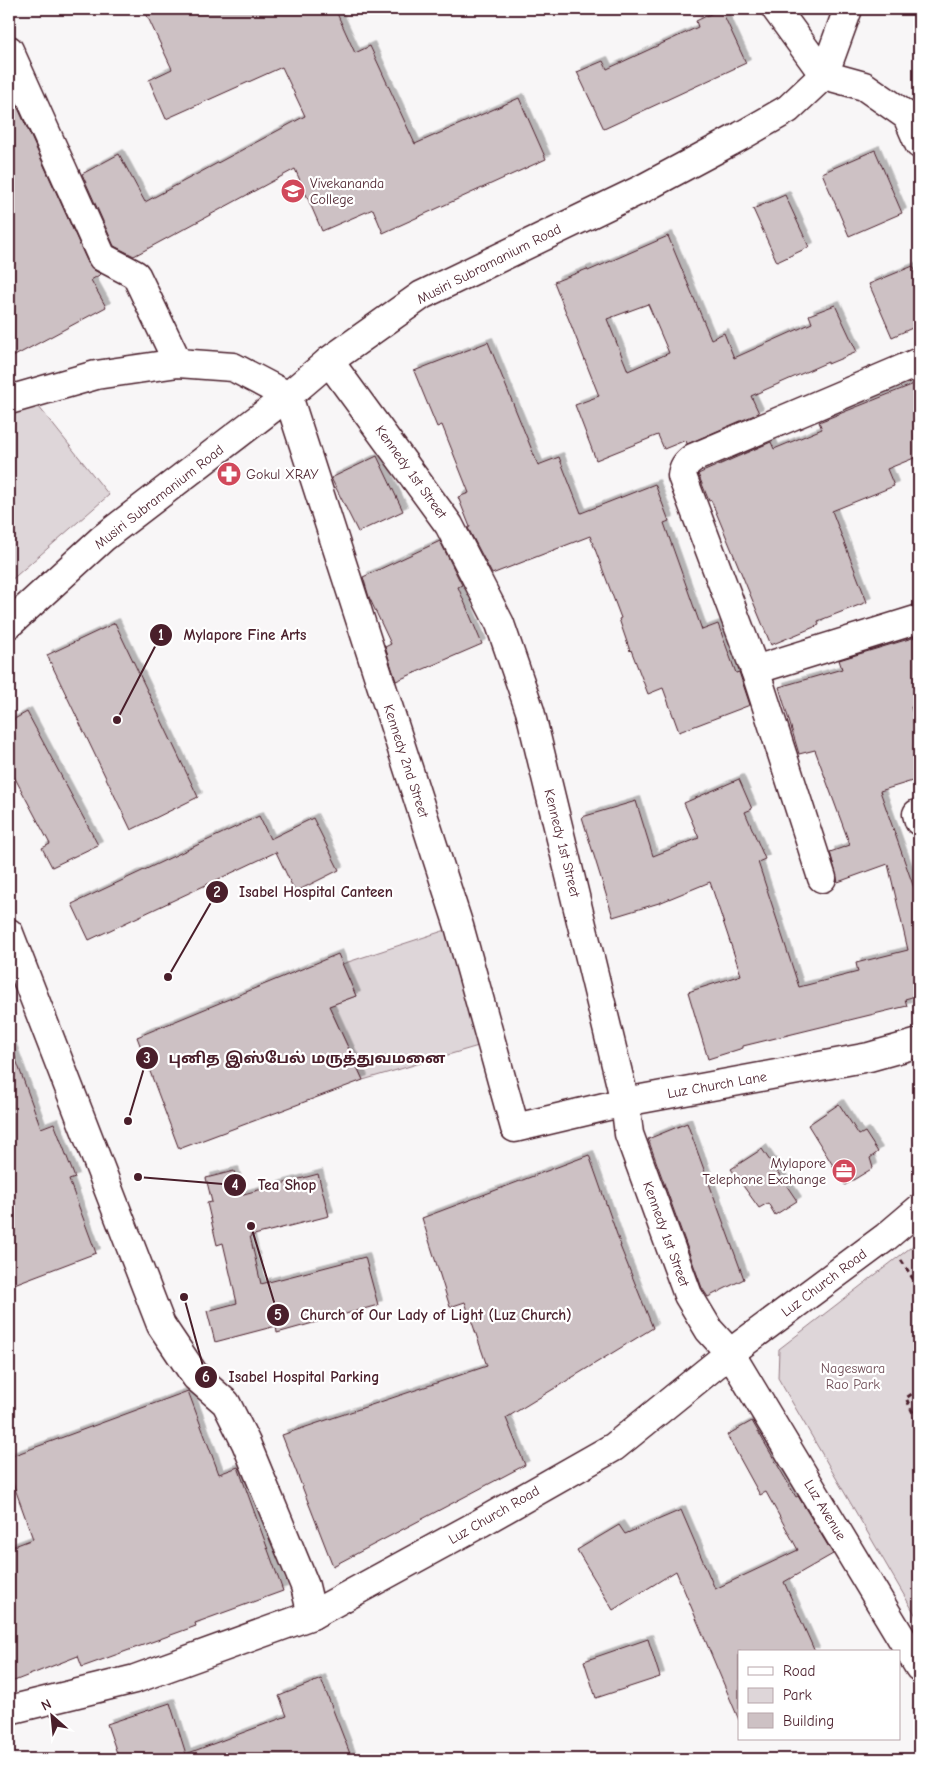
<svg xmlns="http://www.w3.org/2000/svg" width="928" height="1768" viewBox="0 0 928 1768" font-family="'Comic Neue','Noto Sans Tamil',sans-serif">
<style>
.green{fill:#ded6d9;stroke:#947a82}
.building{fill:#cdc1c4;stroke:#4a1f2b;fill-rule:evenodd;filter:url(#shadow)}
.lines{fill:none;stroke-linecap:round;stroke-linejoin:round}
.minor-casing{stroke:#4a1f2b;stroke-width:31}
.major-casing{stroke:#4a1f2b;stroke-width:31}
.path{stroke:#4a1f2b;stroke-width:3;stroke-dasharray:5 4;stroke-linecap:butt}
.minor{stroke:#fff;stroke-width:28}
.major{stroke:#fff;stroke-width:28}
.labels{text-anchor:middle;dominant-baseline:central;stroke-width:4.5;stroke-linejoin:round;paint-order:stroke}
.poi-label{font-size:14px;fill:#4a1f2b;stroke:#fff;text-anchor:start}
.street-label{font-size:14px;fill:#4a1f2b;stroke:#fff}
.park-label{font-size:14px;fill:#6f4d56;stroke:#fff}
.leader{fill:none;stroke:#4a1f2b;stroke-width:2}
.callout-dot{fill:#4a1f2b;stroke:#fff;stroke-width:2}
.mark-label{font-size:15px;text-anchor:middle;font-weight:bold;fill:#fff}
.callout-label{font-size:15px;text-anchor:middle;font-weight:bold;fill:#4a1f2b;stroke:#fff;stroke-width:4.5;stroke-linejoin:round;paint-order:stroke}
</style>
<defs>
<filter id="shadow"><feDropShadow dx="4.5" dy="-4.5" stdDeviation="0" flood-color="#0004"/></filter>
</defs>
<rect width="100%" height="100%" fill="#f8f6f7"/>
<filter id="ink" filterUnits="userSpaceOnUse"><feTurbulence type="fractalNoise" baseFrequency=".02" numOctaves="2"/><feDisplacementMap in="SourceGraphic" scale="10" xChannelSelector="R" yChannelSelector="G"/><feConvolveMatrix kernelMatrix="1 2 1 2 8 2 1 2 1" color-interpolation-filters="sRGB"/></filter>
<g filter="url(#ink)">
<!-- green -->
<g class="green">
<polygon points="35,402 109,495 9,582 9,412"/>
<polygon points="452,928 485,1044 363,1080 329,1006 356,996 342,964"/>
<polygon points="919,1241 919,1621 778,1378 779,1349"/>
</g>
<!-- building -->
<g class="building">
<polygon points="144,9 335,9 355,53 370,46 415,144 519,98 546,159 383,233 373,209 322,231 295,169 134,256 114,246 82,174 119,154 145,202 305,116 282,67 166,119 149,80 172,69"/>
<polygon points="721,9 746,63 604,129 577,72 603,61 607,69 698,27 696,21"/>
<polygon points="9,88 88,263 94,270 101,274 91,280 106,307 9,359"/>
<polygon points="875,150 902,213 849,236 822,173"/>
<polygon points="785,195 809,247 777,262 753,209"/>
<path d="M668,236l43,103 13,-6 10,25 78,-35 -3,-8 26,-10 22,47 -29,12v-2l-77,34 8,17 -72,31 -1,-4 -22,9 -6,-14 -62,25 -21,-55 24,-9 -45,-114 33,-13 1,2zM648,304l21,49 -41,18 -21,-52z"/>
<polygon points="913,266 919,281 919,325 892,337 869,284"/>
<polygon points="488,342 538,465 559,457 581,513 655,484 669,521 664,523 702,630 718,624 736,673 739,672 750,705 679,732 663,688 648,694 631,650 630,651 619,619 621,618 590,536 492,574 468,528 470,527 458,497 469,493 442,425 437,427 414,371"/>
<polygon points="919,382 919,456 887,469 894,486 832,511 867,602 818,621 819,625 771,645 711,500 709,501 698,474 771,442 774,449 822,429 819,422"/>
<polygon points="377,456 403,511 358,532 331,478"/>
<polygon points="440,541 462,585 458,587 482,644 396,681 385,647 391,644 369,597 363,577"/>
<polygon points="115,623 198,797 131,830 47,655"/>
<polygon points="919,636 919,704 911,707 919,736 919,779 880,791 914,888 919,887 919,995 905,999 907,1006 743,1046 743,1048 708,1059 688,992 741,975 710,882 659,903 613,917 582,817 636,801 653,856 699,838 684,803 739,779 752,809 745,812 765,859 758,862 799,987 858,972 856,963 908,950 888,864 838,882 830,852 850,845 815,750 799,754 779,687 842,669 839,660"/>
<polygon points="27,712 98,845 52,867 42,848 50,844 9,767 9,722"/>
<polygon points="259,816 270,839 313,818 339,870 295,892 276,852 89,940 72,904"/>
<polygon points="338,954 356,996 329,1006 363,1080 179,1149 137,1037"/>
<polygon points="11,1046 41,1128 54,1123 75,1178 69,1180 96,1253 9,1286 9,1047"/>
<polygon points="839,1104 859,1135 865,1132 878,1152 870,1158 873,1168 845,1185 808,1125"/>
<polygon points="687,1123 744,1279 708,1297 702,1288 648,1139"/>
<polygon points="762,1149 797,1201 775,1215 768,1203 759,1208 731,1169"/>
<polygon points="589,1155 621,1246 620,1246 653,1328 506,1418 525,1465 333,1566 282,1435 487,1366 465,1302 450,1307 422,1218"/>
<polygon points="234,1171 240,1195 318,1174 329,1216 250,1236 261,1284 365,1257 378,1305 277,1333 276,1326 215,1342 207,1311 237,1303 223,1243 217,1245 207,1203 212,1202 206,1178"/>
<polygon points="188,1391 219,1474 238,1467 283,1591 195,1623 196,1626 82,1667 78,1656 9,1683 9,1548 33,1539 9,1472 9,1457"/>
<polygon points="752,1421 796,1497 798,1496 833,1554 784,1582 815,1652 739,1652 739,1720 676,1571 613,1610 577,1550 619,1525 625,1534 681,1510 715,1589 798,1550 766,1492 760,1495 727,1435"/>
<polygon points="648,1639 660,1677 596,1698 584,1661"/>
<polygon points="321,1679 352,1759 119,1759 107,1724 170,1703 186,1754 287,1716 279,1696"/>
</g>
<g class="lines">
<defs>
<g id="minor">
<polyline points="9,50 102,257 136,275 178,363"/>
<polyline points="824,75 848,9"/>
<polyline points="329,361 449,525 500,624 530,711 625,1102 629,1134 688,1295 709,1330 730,1353 919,1667"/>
<polyline points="9,400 96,375 178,363 233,367 288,396 459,926 515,1128 625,1102 869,1057 919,1043"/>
<polyline points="755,670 919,619"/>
<polyline points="917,814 919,821"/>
<path d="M822,878l-67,-208 -73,-194c1,-9 4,-13 11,-18l226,-96"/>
<polyline points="9,933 161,1325 196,1377 226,1403 246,1443 305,1586 312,1615"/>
</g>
<g id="major">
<polyline points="776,9 824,75"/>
<polyline points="824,75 864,86 907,116 919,144"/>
<polyline points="9,624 103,538 288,396 329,361 422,295 642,189 741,136 788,109 824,75"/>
<polyline points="9,1710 135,1679 312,1615 475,1526 614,1447 730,1353 886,1237 919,1209"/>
</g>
</defs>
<!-- minor casing -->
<use href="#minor" class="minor-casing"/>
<!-- major casing -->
<use href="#major" class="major-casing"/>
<!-- path -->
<g class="path">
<polyline points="901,1260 919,1288"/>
<polyline points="919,1389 906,1398 919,1426"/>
</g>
<!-- minor -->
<use href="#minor" class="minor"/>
<!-- major -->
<use href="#major" class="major"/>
</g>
</g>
<!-- icons -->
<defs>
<symbol id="university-disc" viewBox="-11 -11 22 22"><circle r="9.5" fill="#d1495b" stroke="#fff"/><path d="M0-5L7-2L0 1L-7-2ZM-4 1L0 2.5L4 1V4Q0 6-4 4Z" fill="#fff"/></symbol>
<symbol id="pharmacy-disc" viewBox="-11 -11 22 22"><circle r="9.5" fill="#d1495b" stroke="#fff"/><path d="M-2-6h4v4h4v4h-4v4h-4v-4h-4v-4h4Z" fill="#fff"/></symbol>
<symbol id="office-disc" viewBox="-11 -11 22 22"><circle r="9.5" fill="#d1495b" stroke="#fff"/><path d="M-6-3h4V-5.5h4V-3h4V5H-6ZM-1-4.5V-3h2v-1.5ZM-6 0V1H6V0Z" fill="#fff"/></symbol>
</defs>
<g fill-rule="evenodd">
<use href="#university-disc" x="279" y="177" width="28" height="28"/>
<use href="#pharmacy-disc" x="215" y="460" width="28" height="28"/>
<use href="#office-disc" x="830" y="1157" width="28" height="28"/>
</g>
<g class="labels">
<!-- poi labels -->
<g class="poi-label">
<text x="310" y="183">Vivekananda<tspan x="310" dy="16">College</tspan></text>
<text x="246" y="474">Gokul XRAY</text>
<text x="826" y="1163" text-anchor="end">Mylapore<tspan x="826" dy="16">Telephone Exchange</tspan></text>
</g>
<!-- street labels -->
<g class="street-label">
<text transform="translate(489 264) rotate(-27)">Musiri Subramanium Road</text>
<text transform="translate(411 472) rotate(54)">Kennedy 1st Street</text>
<text transform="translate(159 497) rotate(-38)">Musiri Subramanium Road</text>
<text transform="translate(406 761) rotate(72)">Kennedy 2nd Street</text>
<text transform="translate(562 843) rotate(76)">Kennedy 1st Street</text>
<text transform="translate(717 1085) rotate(-10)">Luz Church Lane</text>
<text transform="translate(666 1234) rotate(70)">Kennedy 1st Street</text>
<text transform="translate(824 1283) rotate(-37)">Luz Church Road</text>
<text transform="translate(825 1510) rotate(59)">Luz Avenue</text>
<text transform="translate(494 1515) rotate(-30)">Luz Church Road</text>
</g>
<!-- park labels -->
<g class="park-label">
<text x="853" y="1368">Nageswara<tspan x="853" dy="16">Rao Park</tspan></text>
</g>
</g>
<!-- callouts -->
<path class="leader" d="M117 720L161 635M168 977L217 892M128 1121L147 1058M138 1177L235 1185M251 1226L278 1315M184 1297L206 1377"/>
<g class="callout-dot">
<circle cx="117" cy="720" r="5"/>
<circle cx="168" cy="977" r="5"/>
<circle cx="128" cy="1121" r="5"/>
<circle cx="138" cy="1177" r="5"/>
<circle cx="251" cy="1226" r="5"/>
<circle cx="184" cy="1297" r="5"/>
<circle cx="161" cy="635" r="12"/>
<circle cx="217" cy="892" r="12"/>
<circle cx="147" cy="1058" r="12"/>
<circle cx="235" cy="1185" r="12"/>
<circle cx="278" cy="1315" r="12"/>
<circle cx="206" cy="1377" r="12"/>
</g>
<g class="mark-label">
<text x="161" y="640">1</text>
<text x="217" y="897">2</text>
<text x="147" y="1063">3</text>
<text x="235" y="1190">4</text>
<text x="278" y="1320">5</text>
<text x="206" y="1382">6</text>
</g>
<g class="callout-label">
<text x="245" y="640">Mylapore Fine Arts</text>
<text x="316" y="897">Isabel Hospital Canteen</text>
<text x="307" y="1063">புனித இஸ்பேல் மருத்துவமனை</text>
<text x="287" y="1190">Tea Shop</text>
<text x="436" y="1320">Church of Our Lady of Light (Luz Church)</text>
<text x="304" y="1382">Isabel Hospital Parking</text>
</g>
<!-- margin -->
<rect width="928" height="1768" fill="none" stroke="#fff" stroke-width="30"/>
<rect x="15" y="15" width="898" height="1738" fill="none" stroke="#4a1f2b" stroke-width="2" filter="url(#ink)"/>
<!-- legend -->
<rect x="738" y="1650" width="162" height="90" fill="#ffffff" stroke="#b7a5aa"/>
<rect x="748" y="1667" width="25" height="8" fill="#ffffff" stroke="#b7a5aa"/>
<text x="783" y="1676" font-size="15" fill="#4a1f2b">Road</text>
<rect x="748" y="1688" width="25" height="15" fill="#ded6d9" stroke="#b7a5aa"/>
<text x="783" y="1700" font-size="15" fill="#4a1f2b">Park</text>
<rect x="748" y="1713" width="25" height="15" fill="#cdc1c4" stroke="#b7a5aa"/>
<text x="783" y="1726" font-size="15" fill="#4a1f2b">Building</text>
<!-- north arrow -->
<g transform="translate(52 1716) rotate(333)" stroke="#ffffff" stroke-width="4" paint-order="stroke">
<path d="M0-4L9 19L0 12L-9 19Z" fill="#4a1f2b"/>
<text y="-8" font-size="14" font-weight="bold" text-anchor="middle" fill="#4a1f2b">N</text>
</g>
</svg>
